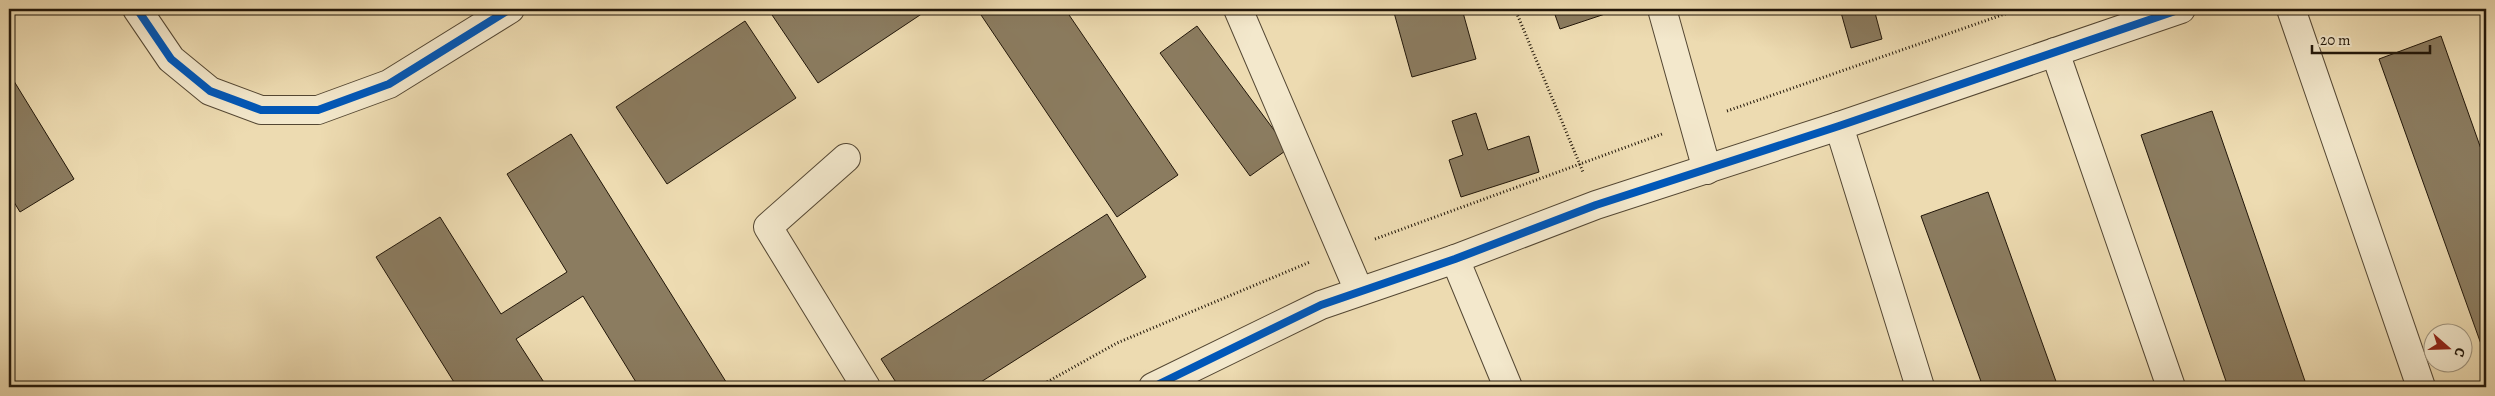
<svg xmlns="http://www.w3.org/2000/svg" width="2495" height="396" viewBox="0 0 2495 396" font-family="Alegreya,serif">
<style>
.building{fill:#8b7c60;stroke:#211609}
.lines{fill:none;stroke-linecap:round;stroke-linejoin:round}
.minor-casing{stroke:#544733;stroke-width:30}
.path{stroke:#211609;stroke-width:3;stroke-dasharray:1 2.5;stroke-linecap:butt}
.minor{stroke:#f3e8cc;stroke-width:28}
.cycleway-casing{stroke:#f3e8cc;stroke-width:11}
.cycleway{stroke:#0057b8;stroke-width:8}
</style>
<rect width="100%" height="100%" fill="#eddbb1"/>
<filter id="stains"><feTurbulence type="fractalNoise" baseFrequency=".004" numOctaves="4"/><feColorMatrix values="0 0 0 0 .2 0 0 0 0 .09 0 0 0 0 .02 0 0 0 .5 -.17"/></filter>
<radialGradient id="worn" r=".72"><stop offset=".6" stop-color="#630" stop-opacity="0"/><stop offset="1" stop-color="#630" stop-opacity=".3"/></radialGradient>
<!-- building -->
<g class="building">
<polygon points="768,9 929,9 818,83"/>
<polygon points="977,9 1065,9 1178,175 1117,217"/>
<polygon points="1393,9 1462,9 1476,59 1412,77"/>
<polygon points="1553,9 1620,9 1560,29"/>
<polygon points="1840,9 1874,9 1882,39 1851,48"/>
<polygon points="745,21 796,98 667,184 616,107"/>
<polygon points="1197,26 1288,149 1250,176 1160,53"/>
<polygon points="2441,36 2486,163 2486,358 2379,59"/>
<polygon points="9,73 74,179 20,212 9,194"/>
<polygon points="2212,111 2307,387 2228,387 2141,135"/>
<polygon points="1476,113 1488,150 1529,136 1539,172 1461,197 1449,160 1463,155 1452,121"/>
<polygon points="571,134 728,385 725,387 639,387 583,296 516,339 547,387 457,387 376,257 440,217 501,314 567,272 507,174"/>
<polygon points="1988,192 2058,387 1983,387 1921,216"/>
<polygon points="1107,214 1146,277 973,387 899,387 881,359"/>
</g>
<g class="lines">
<defs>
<g id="minor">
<polyline points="137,9 171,59 210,91 261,110 318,110 389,84 510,9"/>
<polyline points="1238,9 1359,291"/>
<polyline points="1662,9 1707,170"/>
<polyline points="2291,9 2421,387"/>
<polyline points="2055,52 2171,387"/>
<polyline points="1839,126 1920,387"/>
<polyline points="846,158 768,227 866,387"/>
<polyline points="1455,259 1508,387"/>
<polyline points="1153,387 1321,305 1455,259 1596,205 1839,126 2181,9"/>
</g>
</defs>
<!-- minor casing -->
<use href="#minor" class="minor-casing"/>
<!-- path -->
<g class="path">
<polyline points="1515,9 1583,172"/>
<polyline points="1727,111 2019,9"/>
<polyline points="1375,239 1662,134"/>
<polyline points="1038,387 1117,343 1310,262"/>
</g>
<!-- minor -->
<use href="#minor" class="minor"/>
<defs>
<g id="cycleway">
<polyline points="137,9 171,59 210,91 261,110 318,110 389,84 510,9"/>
<polyline points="1153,387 1321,305 1455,259 1596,205 1839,126 2181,9"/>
</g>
</defs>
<!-- cycleway casing -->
<use href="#cycleway" class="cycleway-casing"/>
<!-- cycleway -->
<use href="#cycleway" class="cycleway"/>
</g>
<!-- margin -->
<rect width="2495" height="396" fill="none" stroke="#eddbb1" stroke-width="30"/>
<rect x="10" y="10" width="2475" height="376" fill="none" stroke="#211609" stroke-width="2.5"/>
<rect x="15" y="15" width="2465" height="366" fill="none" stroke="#211609"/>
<!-- north arrow -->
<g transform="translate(2448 348) rotate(110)"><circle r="24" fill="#f3e8cc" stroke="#9f947e"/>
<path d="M0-4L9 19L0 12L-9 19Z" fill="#8f2418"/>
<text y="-8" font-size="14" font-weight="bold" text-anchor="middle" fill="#211609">С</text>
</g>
<!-- scale -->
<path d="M2312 45v8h118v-8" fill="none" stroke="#211609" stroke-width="2.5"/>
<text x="2320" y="45" font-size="15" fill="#211609" stroke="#f3e8cc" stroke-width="4" paint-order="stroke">20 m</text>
<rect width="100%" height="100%" filter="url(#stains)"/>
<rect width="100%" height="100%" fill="url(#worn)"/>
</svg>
